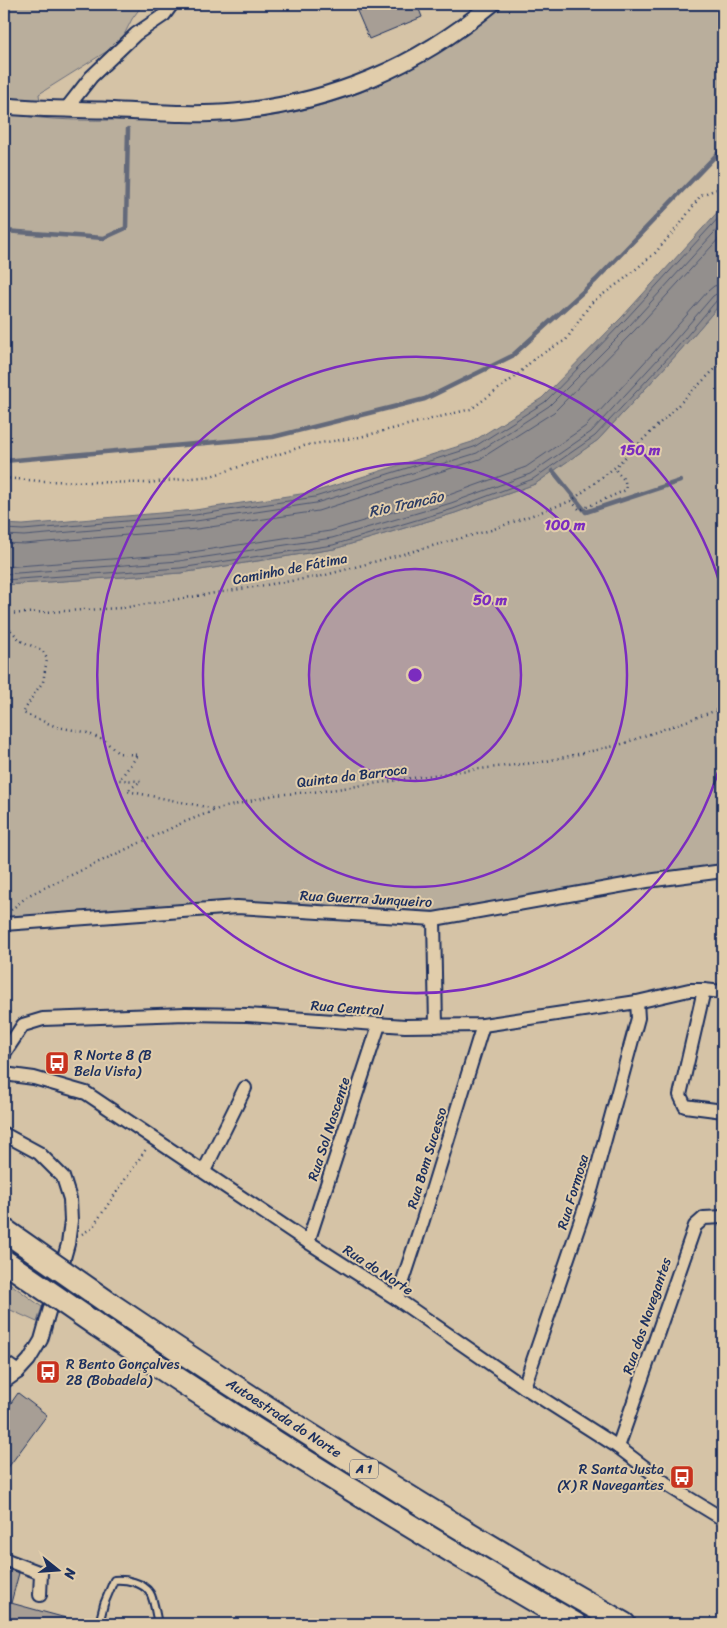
<svg xmlns="http://www.w3.org/2000/svg" width="727" height="1628" viewBox="0 0 727 1628" font-family="Sriracha,sans-serif">
<style>
.green{fill:#b9ae9c;stroke:#6a6e7d}
.water{fill:#938f8d;stroke:#63697a}
.lines{fill:none;stroke-linecap:round;stroke-linejoin:round}
.shore{stroke:#4b5571;stroke-width:1}
.stream{stroke:#63697a;stroke-width:4.5}
.building{fill:#a79e95;stroke:#1b2f5e}
.service-casing{stroke:#1b2f5e;stroke-width:10}
.minor-casing{stroke:#1b2f5e;stroke-width:16}
.tertiary-casing{stroke:#1b2f5e;stroke-width:19}
.motorway-casing{stroke:#1b2f5e;stroke-width:26}
.path{stroke:#1b2f5e;stroke-width:2.5;stroke-dasharray:1 4;stroke-linecap:butt}
.service{stroke:#e1cdab;stroke-width:6}
.minor{stroke:#e1cdab;stroke-width:12}
.tertiary{stroke:#e1cdab;stroke-width:15}
.motorway{stroke:#e1cdab;stroke-width:22}
.motorway-bridge-casing{stroke:#1b2f5e;stroke-width:26;stroke-linecap:butt}
.motorway-bridge{stroke:#e1cdab;stroke-width:22}
.ring{fill:none;stroke:#7b2cbf;stroke-width:2.5}
.labels{text-anchor:middle;dominant-baseline:central;stroke-width:4;stroke-linejoin:round;paint-order:stroke}
.shield{fill:#e1cdab;stroke:#565e75;stroke-width:1}
.shield-label{font-size:12px;font-weight:bold;fill:#1b2f5e}
.street-label{font-size:14px;fill:#1b2f5e;stroke:#e1cdab}
.poi-label{font-size:14px;fill:#1b2f5e;stroke:#e1cdab;text-anchor:start}
.water-label{font-size:15px;font-style:italic;fill:#2d3d65;stroke:#e1cdab}
.centre{fill:#7b2cbf;stroke:#e1cdab;stroke-width:2.5}
.ring-label{font-size:15px;text-anchor:middle;font-weight:bold;fill:#7b2cbf;stroke:#e1cdab;stroke-width:4;stroke-linejoin:round;paint-order:stroke}
</style>
<rect width="100%" height="100%" fill="#d5c3a6"/>
<filter id="ink" filterUnits="userSpaceOnUse"><feTurbulence type="fractalNoise" baseFrequency=".02" numOctaves="2"/><feDisplacementMap in="SourceGraphic" scale="10" xChannelSelector="R" yChannelSelector="G"/><feConvolveMatrix kernelMatrix="1 2 1 2 8 2 1 2 1" color-interpolation-filters="sRGB"/></filter>
<g filter="url(#ink)">
<!-- green -->
<g class="green">
<polygon points="4,4 143,4 132,19 120,43 39,94 40,101 4,99"/>
<path d="M504,4h219v144l-127,132 -84,76 -87,42 -152,39 -269,24v-347c16,1 32,4 49,5 28,2 58,1 87,1 39,1 78,3 117,-2 94,-11 176,-53 247,-114z"/>
<polygon points="723,301 723,870 434,919 237,907 4,924 4,585 181,573 334,549 455,513 535,484 598,440 678,353"/>
<polygon points="4,1279 42,1307 37,1322 4,1307"/>
</g>
<!-- water -->
<polygon class="water" points="723,206 723,301 678,353 598,440 535,484 455,513 334,549 181,573 4,585 4,524 23,525 195,510 314,492 472,442 542,398 622,317"/>
<g class="lines">
<!-- shore -->
<g class="shore">
<polyline points="4,529 23,530 195,515 315,497 474,447 545,402 625,320 723,213"/>
<polyline points="4,535 24,536 196,521 316,503 477,453 549,406 630,325 723,223"/>
<polyline points="4,543 24,544 197,529 318,511 480,459 554,412 635,330 723,234"/>
<polyline points="4,567 179,554 330,531 449,495 526,467 586,426 664,341 708,291 714,286 723,284"/>
<polyline points="4,574 179,561 332,538 451,503 530,474 591,432 670,346 713,296 718,293 723,292"/>
<polyline points="4,580 180,568 333,545 453,509 533,479 595,436 675,350 717,300 723,298"/>
</g>
<!-- stream -->
<g class="stream">
<polyline points="4,231 104,238 126,228 128,129"/>
<polyline points="4,461 273,437 425,399 512,356 596,280 723,148"/>
<polyline points="553,471 586,512 680,481"/>
</g>
</g>
<!-- building -->
<g class="building">
<polygon points="354,4 417,4 422,17 369,39"/>
<polygon points="18,1393 47,1415 4,1473 4,1413"/>
<polygon points="4,1568 19,1573 11,1603 77,1621 76,1624 4,1624"/>
</g>
<g class="lines">
<defs>
<path id="service" d="M99,1624l5,-20 10,-24c12,-1 29,2 36,13 4,6 6,23 8,31"/>
<g id="minor">
<polyline points="66,109 91,77 136,34 164,15 172,4"/>
<polyline points="434,919 436,1026"/>
<polyline points="4,924 237,907 434,919 647,881 723,871"/>
<polyline points="704,990 680,1095 685,1106 723,1111"/>
<polyline points="4,1056 5,1052 23,1025 43,1019 186,1014 247,1015 405,1026 483,1025 637,1002 689,990 704,990 723,992"/>
<polyline points="4,1074 34,1078 86,1093 308,1242 397,1299 524,1387 618,1447 672,1488 723,1519"/>
<polyline points="4,1134 39,1153 63,1177 70,1199 71,1221 68,1244 41,1340 29,1360 18,1372 4,1382"/>
<polyline points="204,1171 245,1088"/>
<polyline points="308,1242 379,1025"/>
<polyline points="397,1299 423,1220 483,1025"/>
<polyline points="4,1362 18,1372"/>
<polyline points="524,1387 592,1187 638,1018 637,1002"/>
<polyline points="618,1447 695,1226 704,1218 723,1217"/>
<polyline points="4,1559 41,1573 40,1595"/>
</g>
<path id="tertiary" d="M4,106c33,3 65,3 98,4 44,2 89,6 133,2 99,-10 181,-45 257,-108"/>
<g id="motorway">
<path d="M110,1304c168,113 339,221 514,320"/>
<path d="M98,1326c156,105 315,204 477,298"/>
</g>
</defs>
<!-- service casing -->
<use href="#service" class="service-casing"/>
<!-- minor casing -->
<use href="#minor" class="minor-casing"/>
<!-- tertiary casing -->
<use href="#tertiary" class="tertiary-casing"/>
<!-- motorway casing -->
<use href="#motorway" class="motorway-casing"/>
<!-- path -->
<g class="path">
<polyline points="4,478 40,481 148,483 211,476 307,445 360,437 471,409 515,377 536,357 566,340 591,303 623,280 655,253 681,223 701,195 723,187"/>
<polyline points="571,501 580,510 626,490 625,481 614,468"/>
<polyline points="4,614 122,608 322,576 491,530 571,501 614,468 723,361"/>
<polyline points="4,623 21,641 43,651 47,659 43,682 34,694 23,713 57,727 85,732 105,741 118,753 138,755 119,780 141,781 127,791 216,809"/>
<polyline points="11,910 29,895 182,823 218,809 274,795 323,791 461,771 542,762 619,745 723,708"/>
<polyline points="82,1234 92,1228 146,1149"/>
</g>
<!-- service -->
<use href="#service" class="service"/>
<!-- minor -->
<use href="#minor" class="minor"/>
<!-- tertiary -->
<use href="#tertiary" class="tertiary"/>
<!-- motorway -->
<use href="#motorway" class="motorway"/>
<defs>
<g id="motorway-bridge">
<polyline points="4,1230 110,1304"/>
<polyline points="4,1261 98,1326"/>
</g>
</defs>
<!-- motorway-bridge casing -->
<use href="#motorway-bridge" class="motorway-bridge-casing"/>
<!-- motorway-bridge -->
<use href="#motorway-bridge" class="motorway-bridge"/>
</g>
</g>
<!-- distance rings -->
<circle cx="415" cy="675" r="106" fill="#7b2cbf" fill-opacity=".12"/>
<g class="ring">
<circle cx="415" cy="675" r="106"/>
<circle cx="415" cy="675" r="212"/>
<path d="M723 755A318 318 0 1 1 723 595"/>
</g>
<!-- icons -->
<defs>
<symbol id="bus-square" viewBox="-11 -11 22 22"><rect x="-9" y="-9" width="18" height="18" rx="4" fill="#c8321e" stroke="#e1cdab"/><path d="M-5-6H5V4H4V6H2V4H-2V6H-4V4H-5ZM-3.5-4V0h7V-4ZM-3.5 1.2v1.5H-2V1.2ZM2 1.2v1.5H3.5V1.2Z" fill="#fff"/></symbol>
</defs>
<g fill-rule="evenodd">
<use href="#bus-square" x="43" y="1049" width="28" height="28"/>
<use href="#bus-square" x="34" y="1358" width="28" height="28"/>
<use href="#bus-square" x="668" y="1463" width="28" height="28"/>
</g>
<g class="labels">
<!-- shield labels -->
<rect class="shield" x="350" y="1459.5" width="28" height="19" rx="4"/>
<g class="shield-label">
<text x="364" y="1469">A 1</text>
</g>
<!-- street labels -->
<g class="street-label">
<text transform="translate(290 569) rotate(-11)">Caminho de Fátima</text>
<text transform="translate(352 776) rotate(-7)">Quinta da Barroca</text>
<text transform="translate(366 899) rotate(3)">Rua Guerra Junqueiro</text>
<text transform="translate(347 1008) rotate(4)">Rua Central</text>
<text transform="translate(329 1129) rotate(-72)">Rua Sol Nascente</text>
<text transform="translate(427 1158) rotate(-73)">Rua Bom Sucesso</text>
<text transform="translate(573 1192) rotate(-73)">Rua Formosa</text>
<text transform="translate(378 1270) rotate(33)">Rua do Norte</text>
<text transform="translate(647 1316) rotate(-71)">Rua dos Navegantes</text>
<text transform="translate(284 1418) rotate(33)">Autoestrada do Norte</text>
</g>
<!-- poi labels -->
<g class="poi-label">
<text x="74" y="1055">R Norte 8 (B<tspan x="74" dy="16">Bela Vista)</tspan></text>
<text x="66" y="1364">R Bento Gonçalves<tspan x="66" dy="16">28 (Bobadela)</tspan></text>
<text x="664" y="1469" text-anchor="end">R Santa Justa<tspan x="664" dy="16">(X) R Navegantes</tspan></text>
</g>
<!-- water labels -->
<g class="water-label">
<text transform="translate(406 504) rotate(-12)">Rio Trancão</text>
</g>
</g>
<circle cx="415" cy="675" r="8" class="centre"/>
<g class="ring-label">
<text x="640" y="455">150 m</text>
<text x="565" y="530">100 m</text>
<text x="490" y="605">50 m</text>
</g>
<!-- margin -->
<rect width="727" height="1628" fill="none" stroke="#e1cdab" stroke-width="20"/>
<rect x="10" y="10" width="707" height="1608" fill="none" stroke="#1b2f5e" stroke-width="2" filter="url(#ink)"/>
<!-- north arrow -->
<g transform="translate(58 1570) rotate(107)" stroke="#e1cdab" stroke-width="4" paint-order="stroke">
<path d="M0-4L9 19L0 12L-9 19Z" fill="#1b2f5e"/>
<text y="-8" font-size="14" font-weight="bold" text-anchor="middle" fill="#1b2f5e">N</text>
</g>
</svg>
